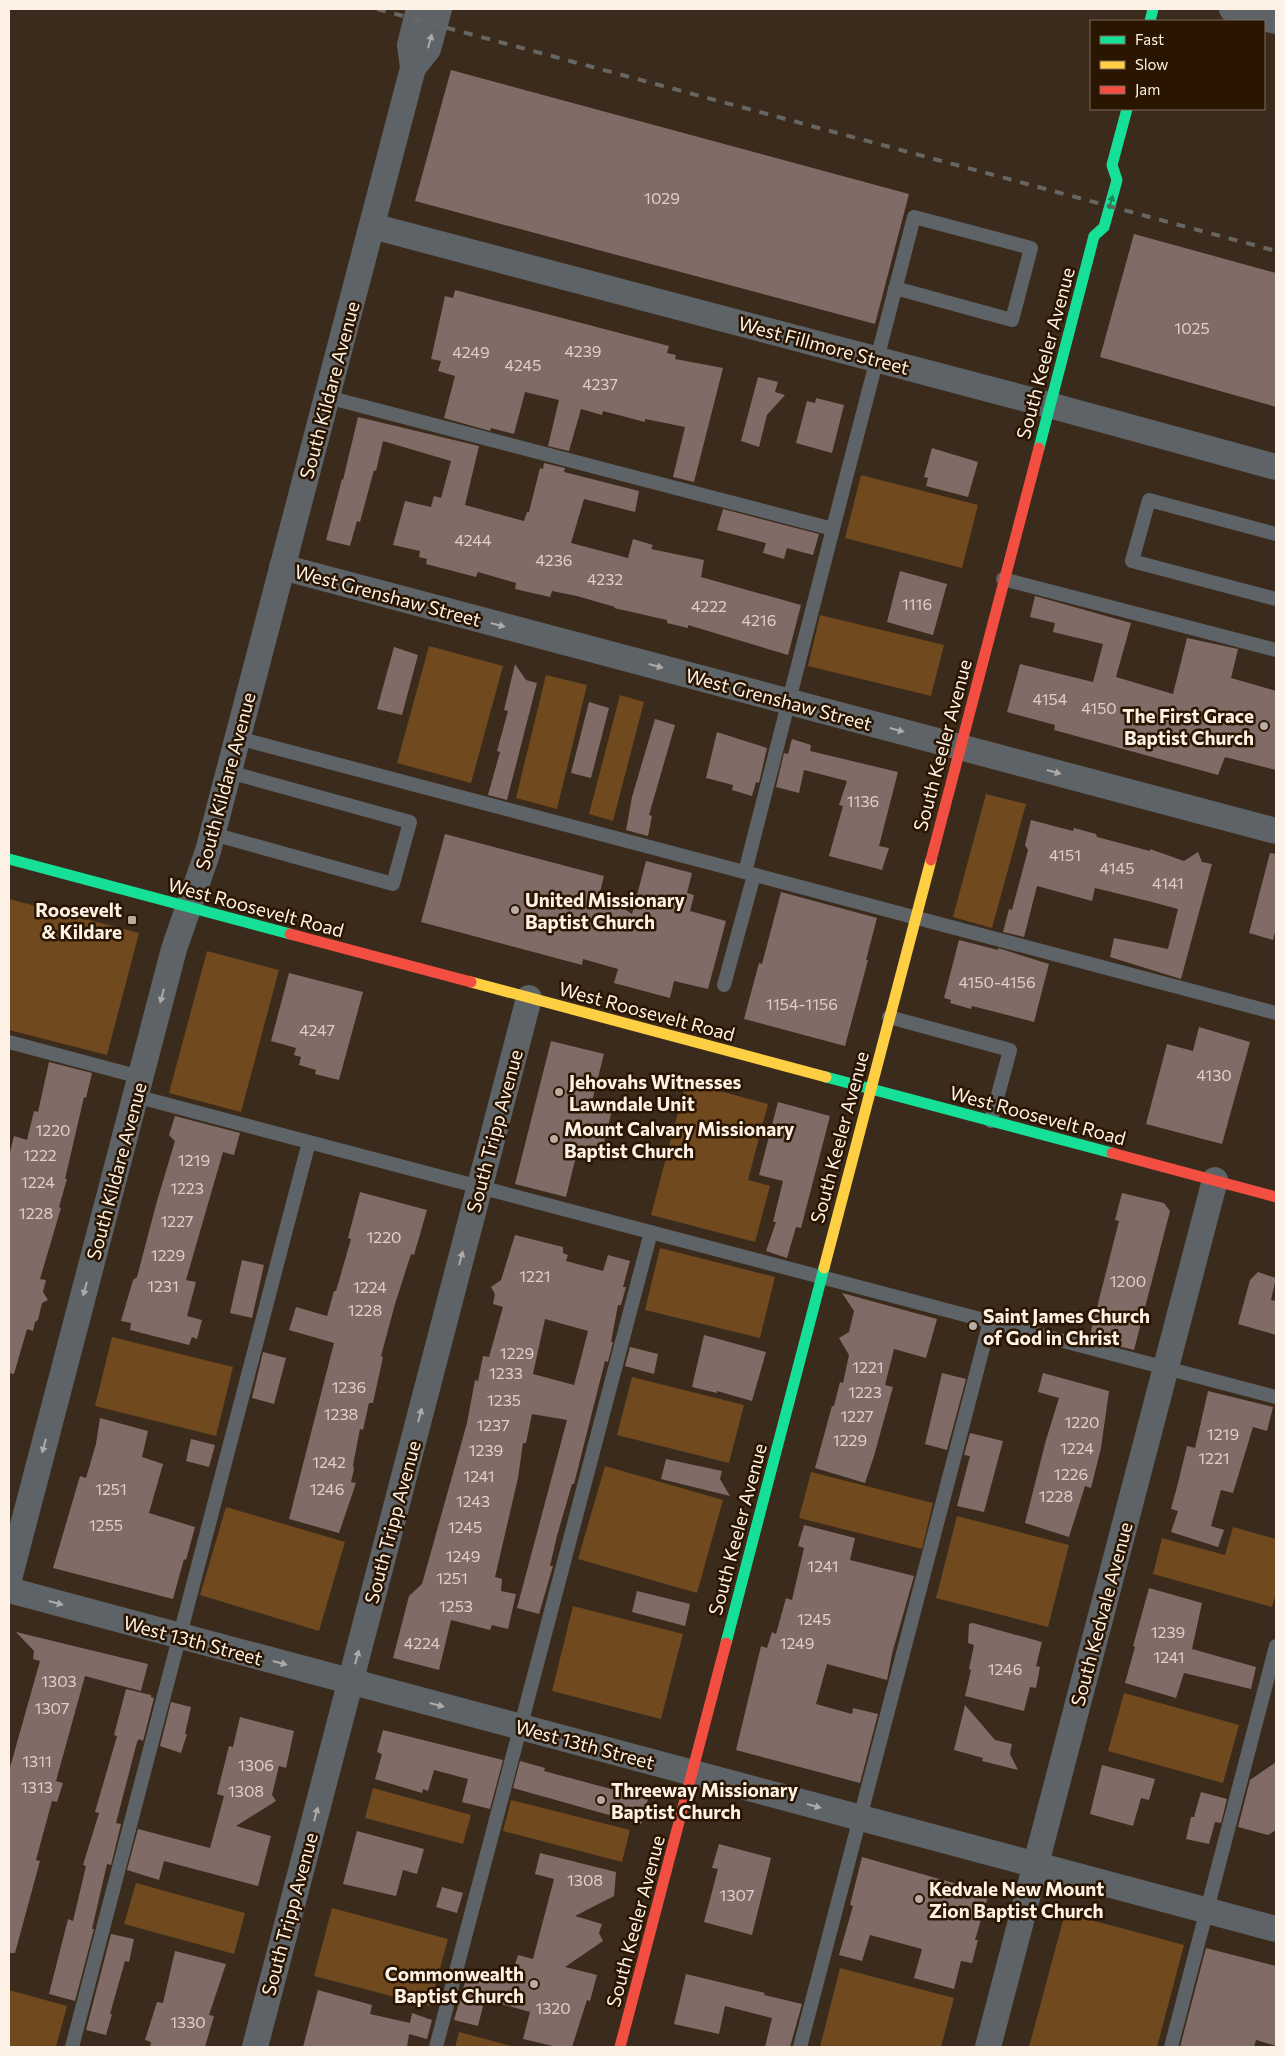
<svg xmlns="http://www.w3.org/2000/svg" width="1285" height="2056" viewBox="0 0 1285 2056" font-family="Commissioner,sans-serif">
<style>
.green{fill:#70491f}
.building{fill:#806b67;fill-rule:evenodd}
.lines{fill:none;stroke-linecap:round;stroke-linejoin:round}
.lane{stroke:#5e6367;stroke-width:14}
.street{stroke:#5e6367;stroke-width:26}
.fast{stroke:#16e098;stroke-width:11}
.slow{stroke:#ffcf43;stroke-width:11}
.jam{stroke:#f24e42;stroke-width:11}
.rail{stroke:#686662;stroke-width:4;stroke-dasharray:9 9;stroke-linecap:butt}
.oneway{fill:#aeaaa7}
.oneway2{fill:#1f8554}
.poi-dot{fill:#b9aca0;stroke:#2a1501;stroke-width:2}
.labels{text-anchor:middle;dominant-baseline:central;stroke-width:5;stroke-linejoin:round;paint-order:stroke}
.number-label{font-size:16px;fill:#ded0c7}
.street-label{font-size:19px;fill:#fef2e7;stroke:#2a1501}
.poi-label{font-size:19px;font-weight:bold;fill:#fef2e7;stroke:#2a1501;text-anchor:start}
</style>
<rect width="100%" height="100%" fill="#3a2b1c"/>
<!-- green -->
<g class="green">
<polygon points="861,475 978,505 962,568 845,538"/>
<polygon points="820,615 944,645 931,696 808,666"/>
<polygon points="429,646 503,666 471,783 397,763"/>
<polygon points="546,675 587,685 557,809 516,798"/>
<polygon points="620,695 644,702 613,821 589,814"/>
<polygon points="986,794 1026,804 992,928 953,917"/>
<polygon points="9,899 139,933 107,1055 9,1030"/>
<polygon points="207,951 279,970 241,1112 169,1093"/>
<polygon points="686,1082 768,1104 748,1180 770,1186 755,1242 651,1215"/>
<polygon points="660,1248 775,1277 760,1338 645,1310"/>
<polygon points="112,1337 233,1367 216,1436 95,1406"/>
<polygon points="632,1377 744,1405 729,1463 617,1435"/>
<polygon points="605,1466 723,1500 697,1593 578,1559"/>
<polygon points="811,1472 933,1503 922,1549 799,1518"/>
<polygon points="226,1507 345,1542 319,1631 200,1595"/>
<polygon points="957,1516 1069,1545 1048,1627 936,1598"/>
<polygon points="1233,1527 1276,1539 1276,1593 1272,1607 1153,1574 1162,1538 1225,1555"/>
<polygon points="573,1606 683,1634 661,1719 552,1691"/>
<polygon points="1124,1693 1239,1725 1223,1783 1108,1751"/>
<polygon points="373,1788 471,1815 463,1844 365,1818"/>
<polygon points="511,1800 630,1830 622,1862 503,1831"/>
<polygon points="136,1883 245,1913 234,1954 124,1924"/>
<polygon points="332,1908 448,1939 430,2006 314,1976"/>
<polygon points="1065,1913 1184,1945 1157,2047 1029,2047"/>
<polygon points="840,1968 954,1998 941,2047 820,2047"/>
<polygon points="9,1990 67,2006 56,2047 9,2047"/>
<polygon points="459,2032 515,2047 455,2047"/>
</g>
<!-- building -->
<g class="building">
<polygon points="451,70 909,194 875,324 415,201"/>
<polygon points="1134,234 1276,273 1276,407 1100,357"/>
<polygon points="455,290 669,346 667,353 676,355 675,359 723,368 694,482 673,477 685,427 645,419 645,422 603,411 602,415 581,409 569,451 548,446 559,400 525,392 514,434 491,428 490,431 444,418 455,376 438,371 441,361 431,359 445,296 453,298"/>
<polygon points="758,377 778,382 775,392 785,395 767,415 759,447 741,441"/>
<polygon points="816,398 844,405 832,453 796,443 807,401 815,403"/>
<polygon points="358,417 479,446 465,505 524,521 527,512 529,512 540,468 543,469 544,463 565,468 564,472 639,491 635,512 584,499 571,543 628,558 633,539 653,545 651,549 704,560 701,577 801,605 788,655 688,625 688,628 667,623 667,620 614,608 615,607 577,596 552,591 550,597 515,589 516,583 478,572 476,577 426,564 427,559 419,557 420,551 393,545 405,501 431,507 434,496 441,498 451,461 383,441 376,471 374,470 360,522 357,521 350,546 326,540 342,479 343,480"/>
<polygon points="932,448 978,462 968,497 926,486 928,478 924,477"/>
<polygon points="723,509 819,534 813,555 787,548 784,559 763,553 766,543 717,530"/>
<polygon points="900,571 947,584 933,635 887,622"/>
<polygon points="1035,596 1131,623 1116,677 1173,694 1187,638 1238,649 1231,678 1276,691 1276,770 1225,757 1218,775 1054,730 1055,725 1007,712 1020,664 1093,682 1103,644 1053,632 1055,623 1030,617"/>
<polygon points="394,647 418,655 402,715 377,709"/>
<polygon points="515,664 526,680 537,683 507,800 488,795 500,752 497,751 508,711 504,710"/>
<polygon points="589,702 609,708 591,778 571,773"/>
<polygon points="655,719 675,725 649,815 652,816 648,836 626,830 632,797"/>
<polygon points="717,732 767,748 759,783 756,782 752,796 732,790 733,785 706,778"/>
<polygon points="792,739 811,745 810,751 898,772 879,846 889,848 882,870 829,856 843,806 839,805 847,781 804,770 799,793 776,787 784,753 788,754"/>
<polygon points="1031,820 1073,831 1074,828 1096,834 1097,837 1150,851 1150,849 1184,861 1198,852 1202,862 1212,864 1181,979 1110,957 1114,938 1168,949 1178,909 1152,902 1095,888 1092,901 1037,886 1024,937 1003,932 1009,909 1012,910 1028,850 1025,845"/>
<polygon points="445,834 604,876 600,892 632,914 646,861 692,873 687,893 694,895 690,911 726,921 708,989 674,981 670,998 614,983 618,969 583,959 582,965 421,922"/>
<polygon points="1270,853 1276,854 1276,928 1273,940 1249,933"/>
<polygon points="781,892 877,918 866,960 868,960 845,1046 744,1019 759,963 762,964"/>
<polygon points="959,940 998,950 998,948 1049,964 1034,1022 972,1006 971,1009 950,1003 951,1000 944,998"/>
<polygon points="289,973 363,992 339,1080 315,1074 316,1070 299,1065 301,1057 294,1055 296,1048 271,1041"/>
<polygon points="1199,1027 1250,1042 1222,1144 1146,1124 1167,1044 1193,1051"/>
<polygon points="551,1041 604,1054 591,1105 612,1110 601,1154 578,1148 566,1197 515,1184"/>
<polygon points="49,1062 92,1073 86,1098 84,1097 65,1179 67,1179 59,1207 61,1208 40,1279 46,1280 43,1292 48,1300 42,1303 38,1320 35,1322 33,1331 27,1329 14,1374 9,1373 9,1156 14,1136 27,1140 34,1111 38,1112"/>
<polygon points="778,1102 830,1116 801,1228 796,1227 787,1258 766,1251 776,1222 773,1222 783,1181 759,1175"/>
<polygon points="175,1116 240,1133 234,1155 223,1152 186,1280 196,1282 187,1316 202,1320 197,1339 192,1337 189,1345 130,1330 131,1323 121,1321 133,1280 137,1277 157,1201 175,1141 169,1135"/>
<polygon points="360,1192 427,1210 414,1255 411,1254 395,1304 381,1356 383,1357 373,1403 369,1403 363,1430 360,1429 353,1465 354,1469 351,1482 356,1483 339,1533 289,1519 334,1343 289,1330 296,1307 327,1316 334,1291 336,1291 351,1239 348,1238"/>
<polygon points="1122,1193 1164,1203 1170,1211 1134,1350 1089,1339 1119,1221 1115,1220"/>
<path d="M515,1235l48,12v6l5,2 -2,6 37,10 5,-16 22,6 -7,26h3l-5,18h-3l-7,37h2l-5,20 -3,-1 -31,123h-2l-15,52 -7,30h3l-14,48 -22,-6 50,-188 -35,-6 -6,29h-3l-5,35 -23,99 7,2 -1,12 15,3 -8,35 -16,-4 -2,5 -39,-10 -12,50 -46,-12 16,-62 13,-12 45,-161 8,-43 3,1 5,-25 6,1 14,-50 -10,-3 2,-10 -4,-7 10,-7zM545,1319l43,12 -14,54 -41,-11z"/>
<polygon points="242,1260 264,1265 252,1318 230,1313"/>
<polygon points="1258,1272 1276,1278 1271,1300 1276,1301 1276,1335 1238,1324 1250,1280"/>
<polygon points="842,1293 937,1319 926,1358 894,1349 885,1385 893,1387 874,1456 865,1483 815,1468 832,1406 834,1406 840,1382 843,1383 849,1355 839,1338 849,1332 854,1311"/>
<polygon points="704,1335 766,1352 752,1401 717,1391 717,1393 692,1387"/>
<polygon points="630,1347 658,1354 654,1374 625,1366"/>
<polygon points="263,1352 286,1358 274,1404 252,1398"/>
<polygon points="942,1373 966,1379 947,1450 925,1444"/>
<polygon points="1043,1373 1109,1391 1101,1448 1091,1488 1085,1486 1069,1537 1025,1523 1046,1440 1059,1398 1038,1392"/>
<polygon points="1208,1391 1273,1407 1267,1431 1253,1427 1233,1493 1221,1490 1211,1526 1224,1530 1218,1547 1171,1532 1178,1511 1171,1509 1178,1483 1187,1446 1195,1448"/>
<polygon points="100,1418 148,1431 142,1457 163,1464 149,1513 195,1527 186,1560 184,1559 173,1599 53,1568 80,1476 86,1478 96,1444"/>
<polygon points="970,1433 1003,1441 984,1512 957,1506 970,1456 964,1455"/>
<polygon points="191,1439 215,1445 209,1467 186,1461"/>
<polygon points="666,1459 722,1471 720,1479 730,1496 661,1479"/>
<polygon points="804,1525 855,1538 850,1560 914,1576 892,1654 887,1680 827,1664 816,1704 852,1714 853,1708 878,1714 860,1783 736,1750 761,1646 767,1648 772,1632 776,1634 786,1598 792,1600 804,1548 798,1546"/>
<polygon points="1149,1588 1202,1603 1192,1649 1256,1667 1251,1689 1184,1673 1176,1698 1125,1683 1135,1647 1133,1646"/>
<polygon points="637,1591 690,1604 685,1626 632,1612"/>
<polygon points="973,1623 1042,1642 1036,1666 1040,1667 1036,1688 1030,1687 1024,1711 965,1696 971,1670 969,1669 974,1645 968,1643 969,1624"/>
<polygon points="16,1632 148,1664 141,1691 85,1676 56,1781 63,1783 57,1802 52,1801 36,1860 40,1861 15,1953 9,1953 9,1771 40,1661 33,1659 34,1651"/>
<polygon points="126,1689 151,1695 151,1697 154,1698 143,1741 139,1739 137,1742 116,1823 121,1824 111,1865 107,1864 92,1929 94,1929 75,2001 49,1994 68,1919 73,1921 86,1866 83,1865 99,1813 95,1812 117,1736 114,1735"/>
<polygon points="171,1702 191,1707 185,1734 187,1734 181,1753 160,1746"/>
<polygon points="965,1705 995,1740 1012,1744 1010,1754 1018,1770 982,1761 983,1758 954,1750"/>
<polygon points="240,1717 294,1731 286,1768 279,1766 272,1795 276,1801 236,1826 271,1836 258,1886 164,1861 159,1880 127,1870 138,1829 210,1848 224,1796 217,1794 229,1746 233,1747"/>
<polygon points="383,1730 503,1760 490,1809 462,1802 468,1779 434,1770 428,1791 423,1789 422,1793 375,1779 382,1754 377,1752"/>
<polygon points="520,1761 545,1768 544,1771 648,1799 641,1824 513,1788"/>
<polygon points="1276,1762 1276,1830 1268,1835 1238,1827 1250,1780"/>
<polygon points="1102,1765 1155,1779 1149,1800 1141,1798 1133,1826 1090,1814"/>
<polygon points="1201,1792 1227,1799 1221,1823 1215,1822 1209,1844 1186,1839 1191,1817 1194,1817"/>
<polygon points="357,1831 424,1849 417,1874 403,1870 396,1896 343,1884"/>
<polygon points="719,1844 771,1858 752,1935 704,1922 718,1869 712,1868"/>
<polygon points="540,1853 616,1872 614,1896 575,1916 602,1924 599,1933 603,1941 565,1967 597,1975 590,2001 587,2000 572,2047 557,2047 523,2039 530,2012 487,2000 486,2003 484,2002 478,2026 454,2020 468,1972 502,1981 506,1966 514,1968 518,1955 533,1959 554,1879 535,1874"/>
<polygon points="862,1857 989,1893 975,1940 978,1940 972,1963 961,1961 954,1989 914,1978 922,1949 870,1935 862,1961 839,1955 853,1906 850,1905"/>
<polygon points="442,1887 463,1893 457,1913 436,1907"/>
<polygon points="111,1934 134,1939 129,1962 125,1961 110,2014 112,2014 106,2035 86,2030"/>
<polygon points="1206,1948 1276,1966 1276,2046 1256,2040 1254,2047 1180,2047"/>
<polygon points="175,1951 226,1964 209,2015 214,2016 205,2047 150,2047 151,2042 145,2040 157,2002 163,2003"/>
<polygon points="686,1974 765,1993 764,1995 802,2004 790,2047 765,2047 772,2018 725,2006 719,2034 674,2024"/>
<polygon points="318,1990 372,2005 370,2014 410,2023 412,2013 432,2020 427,2039 409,2034 407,2047 303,2047"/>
</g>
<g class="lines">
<!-- lane -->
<g class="lane">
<polyline points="327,397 833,529"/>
<polyline points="1276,534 1149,500 1132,561 1276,599"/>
<polyline points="1003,579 1276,650"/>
<polyline points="238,738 1276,1013"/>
<polyline points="213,834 393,884 410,822 229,772"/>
<path d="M745,872c55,-218 112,-437 169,-655l117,31 -19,72 -117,-32"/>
<polyline points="724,985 754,875"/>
<polyline points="889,1017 1010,1050 991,1121"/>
<polyline points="9,1042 140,1077"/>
<polyline points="135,1096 1276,1397"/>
<polyline points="72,2047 309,1142"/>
<polyline points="436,2047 651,1232"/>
<polyline points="800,2047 990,1321"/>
<polyline points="1171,2047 1276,1646"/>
</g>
<!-- street -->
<g class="street">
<polyline points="1232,9 1276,21"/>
<polyline points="413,68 428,49 439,9"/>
<polyline points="372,226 1049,405 1276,467"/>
<polyline points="282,567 1276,831"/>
<polyline points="9,1579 174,949 208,851 413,68 410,45 419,9"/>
<polyline points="9,1590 1276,1929"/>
<polyline points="255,2047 529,998"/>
<polyline points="988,2047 1215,1180"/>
</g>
<!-- fast -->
<g class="fast">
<polyline points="1150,21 1153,9"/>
<polyline points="1039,448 1094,236 1104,227 1117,180 1112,165 1127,109"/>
<polyline points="9,859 290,934"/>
<polyline points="826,1077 1112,1153"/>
<polyline points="726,1643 824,1268"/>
</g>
<!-- slow -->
<g class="slow">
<polyline points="471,982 826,1077"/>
<polyline points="824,1268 931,860"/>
</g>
<!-- jam -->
<g class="jam">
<polyline points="931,860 1039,448"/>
<polyline points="290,934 471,982"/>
<polyline points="1112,1153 1276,1197"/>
<polyline points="620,2047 726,1643"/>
</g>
<!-- rail -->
<polyline class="rail" points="377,9 1276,251"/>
</g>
<!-- one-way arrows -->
<defs><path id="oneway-solid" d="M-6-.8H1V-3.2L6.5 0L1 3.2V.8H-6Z" transform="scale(1.25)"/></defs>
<g class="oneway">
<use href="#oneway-solid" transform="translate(430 41) rotate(-75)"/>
<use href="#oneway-solid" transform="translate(498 625) rotate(15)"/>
<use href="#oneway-solid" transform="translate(656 666) rotate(15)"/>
<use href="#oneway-solid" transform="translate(897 730) rotate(15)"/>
<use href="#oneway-solid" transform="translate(1054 772) rotate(15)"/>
<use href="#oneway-solid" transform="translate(162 996) rotate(105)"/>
<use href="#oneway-solid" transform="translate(461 1258) rotate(-75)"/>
<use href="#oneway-solid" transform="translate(85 1289) rotate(105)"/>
<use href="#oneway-solid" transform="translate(420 1415) rotate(-75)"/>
<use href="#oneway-solid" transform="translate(44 1446) rotate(105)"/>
<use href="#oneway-solid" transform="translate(56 1603) rotate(15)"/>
<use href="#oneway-solid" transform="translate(357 1657) rotate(-75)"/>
<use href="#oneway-solid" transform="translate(280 1663) rotate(15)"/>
<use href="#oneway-solid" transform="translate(437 1705) rotate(15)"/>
<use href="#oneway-solid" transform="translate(814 1806) rotate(15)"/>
<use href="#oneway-solid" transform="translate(316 1814) rotate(-75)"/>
</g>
<use class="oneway2" href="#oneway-solid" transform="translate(1111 202) rotate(-75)"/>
<!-- markers -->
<g class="poi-dot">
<circle cx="1264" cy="726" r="5"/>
<circle cx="515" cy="910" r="5"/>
<rect x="127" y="915" width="10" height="10" rx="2.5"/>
<circle cx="559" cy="1092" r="5"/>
<circle cx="554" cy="1139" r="5"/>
<circle cx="973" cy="1326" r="5"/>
<circle cx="601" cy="1800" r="5"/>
<circle cx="919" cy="1899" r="5"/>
<circle cx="534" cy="1984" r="5"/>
</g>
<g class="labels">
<!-- number labels -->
<g class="number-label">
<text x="662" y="197">1029</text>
<text x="1192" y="327">1025</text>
<text x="583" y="350">4239</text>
<text x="471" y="351">4249</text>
<text x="523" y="364">4245</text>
<text x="600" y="383">4237</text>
<text x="473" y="539">4244</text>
<text x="554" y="559">4236</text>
<text x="605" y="578">4232</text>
<text x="917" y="603">1116</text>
<text x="709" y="605">4222</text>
<text x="759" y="619">4216</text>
<text x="1050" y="698">4154</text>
<text x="1099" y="707">4150</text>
<text x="863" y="800">1136</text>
<text x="1065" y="854">4151</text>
<text x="1117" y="867">4145</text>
<text x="1168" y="882">4141</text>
<text x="997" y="981">4150-4156</text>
<text x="802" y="1003">1154-1156</text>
<text x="317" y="1029">4247</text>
<text x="1214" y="1074">4130</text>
<text x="53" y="1129">1220</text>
<text x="40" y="1154">1222</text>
<text x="194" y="1159">1219</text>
<text x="38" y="1181">1224</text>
<text x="187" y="1187">1223</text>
<text x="36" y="1212">1228</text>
<text x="177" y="1220">1227</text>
<text x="384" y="1236">1220</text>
<text x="168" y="1254">1229</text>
<text x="535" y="1275">1221</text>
<text x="1128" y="1280">1200</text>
<text x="163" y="1285">1231</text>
<text x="370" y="1286">1224</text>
<text x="365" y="1309">1228</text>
<text x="517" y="1352">1229</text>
<text x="868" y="1366">1221</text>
<text x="506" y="1372">1233</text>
<text x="349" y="1386">1236</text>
<text x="865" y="1391">1223</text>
<text x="504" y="1399">1235</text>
<text x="341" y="1413">1238</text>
<text x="857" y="1415">1227</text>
<text x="1082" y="1421">1220</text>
<text x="493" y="1424">1237</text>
<text x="1223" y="1433">1219</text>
<text x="850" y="1439">1229</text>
<text x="1077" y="1447">1224</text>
<text x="486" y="1449">1239</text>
<text x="1214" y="1457">1221</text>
<text x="329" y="1461">1242</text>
<text x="1071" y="1473">1226</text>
<text x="479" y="1475">1241</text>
<text x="111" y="1488">1251</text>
<text x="327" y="1488">1246</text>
<text x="1056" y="1495">1228</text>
<text x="473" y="1500">1243</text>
<text x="106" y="1524">1255</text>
<text x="465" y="1526">1245</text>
<text x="463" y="1555">1249</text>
<text x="823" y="1565">1241</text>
<text x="452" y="1577">1251</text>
<text x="456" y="1605">1253</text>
<text x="814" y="1618">1245</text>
<text x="1168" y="1631">1239</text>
<text x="422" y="1642">4224</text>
<text x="797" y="1642">1249</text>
<text x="1169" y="1656">1241</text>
<text x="1005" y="1668">1246</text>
<text x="59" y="1680">1303</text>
<text x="52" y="1707">1307</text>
<text x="37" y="1760">1311</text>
<text x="256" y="1764">1306</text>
<text x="37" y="1786">1313</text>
<text x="246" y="1790">1308</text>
<text x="585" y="1879">1308</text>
<text x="737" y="1894">1307</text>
<text x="553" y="2007">1320</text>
<text x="188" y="2021">1330</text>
</g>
<!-- street labels -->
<g class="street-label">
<text transform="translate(824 345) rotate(15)">West Fillmore Street</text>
<text transform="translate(1045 353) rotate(-75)">South Keeler Avenue</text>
<text transform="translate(329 390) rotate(-75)">South Kildare Avenue</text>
<text transform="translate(388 595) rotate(15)">West Grenshaw Street</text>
<text transform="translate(779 699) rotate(15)">West Grenshaw Street</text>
<text transform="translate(942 745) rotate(-75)">South Keeler Avenue</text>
<text transform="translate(225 781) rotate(-75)">South Kildare Avenue</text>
<text transform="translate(256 907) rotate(15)">West Roosevelt Road</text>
<text transform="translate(647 1011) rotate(15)">West Roosevelt Road</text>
<text transform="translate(1038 1115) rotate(15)">West Roosevelt Road</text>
<text transform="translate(494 1131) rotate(-75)">South Tripp Avenue</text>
<text transform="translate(839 1137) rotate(-75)">South Keeler Avenue</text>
<text transform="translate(116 1171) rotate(-75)">South Kildare Avenue</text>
<text transform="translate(392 1522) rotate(-75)">South Tripp Avenue</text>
<text transform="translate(737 1529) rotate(-75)">South Keeler Avenue</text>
<text transform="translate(1101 1614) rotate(-75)">South Kedvale Avenue</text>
<text transform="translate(193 1640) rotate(15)">West 13th Street</text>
<text transform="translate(585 1744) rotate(15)">West 13th Street</text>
<text transform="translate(289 1914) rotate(-75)">South Tripp Avenue</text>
<text transform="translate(635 1921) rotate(-75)">South Keeler Avenue</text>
</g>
<!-- poi labels -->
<g class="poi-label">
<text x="1254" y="715" text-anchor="end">The First Grace<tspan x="1254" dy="22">Baptist Church</tspan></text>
<text x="525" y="899">United Missionary<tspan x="525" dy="22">Baptist Church</tspan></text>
<text x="122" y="909" text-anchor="end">Roosevelt<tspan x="122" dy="22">&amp; Kildare</tspan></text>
<text x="569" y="1081">Jehovahs Witnesses<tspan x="569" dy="22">Lawndale Unit</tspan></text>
<text x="564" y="1128">Mount Calvary Missionary<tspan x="564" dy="22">Baptist Church</tspan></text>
<text x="983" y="1315">Saint James Church<tspan x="983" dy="22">of God in Christ</tspan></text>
<text x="611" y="1789">Threeway Missionary<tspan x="611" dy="22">Baptist Church</tspan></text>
<text x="929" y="1888">Kedvale New Mount<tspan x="929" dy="22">Zion Baptist Church</tspan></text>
<text x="524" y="1973" text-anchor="end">Commonwealth<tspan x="524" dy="22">Baptist Church</tspan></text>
</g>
</g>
<!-- border -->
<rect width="1285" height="2056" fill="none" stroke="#fef2e7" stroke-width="20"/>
<!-- legend -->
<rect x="1090" y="20" width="175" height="90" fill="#2a1501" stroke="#7f6d5d"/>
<rect x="1100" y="36" width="25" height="8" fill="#16e098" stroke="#7f6d5d"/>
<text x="1135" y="45" font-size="15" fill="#fef2e7">Fast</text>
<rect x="1100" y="61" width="25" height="8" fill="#ffcf43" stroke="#7f6d5d"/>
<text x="1135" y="70" font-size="15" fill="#fef2e7">Slow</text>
<rect x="1100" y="86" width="25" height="8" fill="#f24e42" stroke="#7f6d5d"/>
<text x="1135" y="95" font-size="15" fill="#fef2e7">Jam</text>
</svg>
